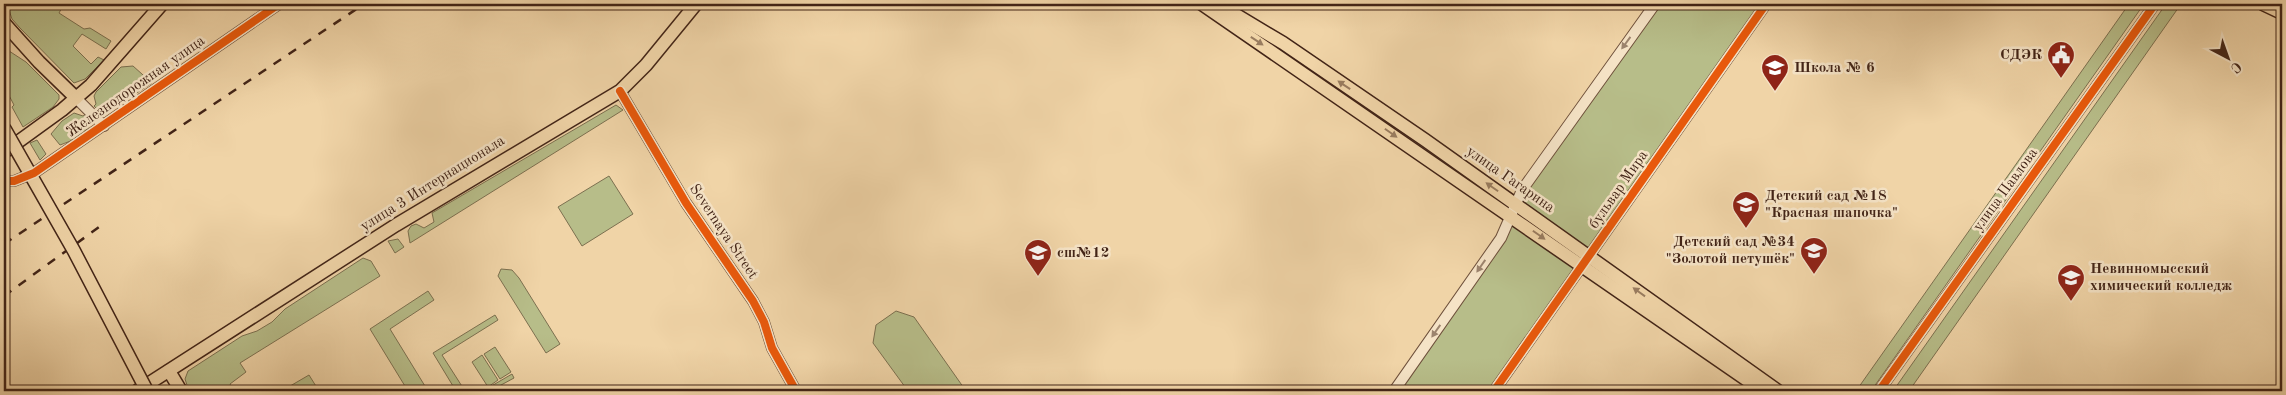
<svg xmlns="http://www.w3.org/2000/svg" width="2286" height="395" viewBox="0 0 2286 395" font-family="'Old Standard TT',serif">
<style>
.green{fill:#b7bd89;stroke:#7c7050}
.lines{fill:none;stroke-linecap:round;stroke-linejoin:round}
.minor-casing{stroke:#6e503b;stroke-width:12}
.major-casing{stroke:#422417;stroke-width:15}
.minor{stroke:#f5e3c6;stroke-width:10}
.major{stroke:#f0d4a7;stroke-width:12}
.rail{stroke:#422417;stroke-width:2.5;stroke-dasharray:9 9;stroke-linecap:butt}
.major-bridge-casing{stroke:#422417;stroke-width:15;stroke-linecap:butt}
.major-bridge{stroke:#f0d4a7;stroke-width:12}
.cycleway-casing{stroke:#f5e3c6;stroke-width:11}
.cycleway{stroke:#e8590c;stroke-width:8}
.oneway{fill:#997c5f}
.oneway2{fill:#9c846e}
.labels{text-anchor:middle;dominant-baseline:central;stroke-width:5;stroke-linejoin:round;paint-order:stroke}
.poi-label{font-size:15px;font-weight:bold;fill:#422417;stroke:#f5e3c6;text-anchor:start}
.street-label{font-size:15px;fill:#422417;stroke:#f5e3c6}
</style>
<rect width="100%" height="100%" fill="#f0d4a7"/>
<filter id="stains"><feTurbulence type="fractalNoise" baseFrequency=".004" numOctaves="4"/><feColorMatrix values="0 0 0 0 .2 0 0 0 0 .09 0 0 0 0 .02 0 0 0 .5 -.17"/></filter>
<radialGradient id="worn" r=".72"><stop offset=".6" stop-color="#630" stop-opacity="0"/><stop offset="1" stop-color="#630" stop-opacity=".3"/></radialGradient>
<!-- green -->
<g class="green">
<polygon points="7,4 64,4 59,13 84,29 90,28 111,41 106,49 82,34 73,46 91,64 98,57 104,60 85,79 74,83 20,28 12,19"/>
<polygon points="1655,4 1766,4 1494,391 1394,391 1501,238 1512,209"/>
<polygon points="2129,4 2144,4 1871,391 1856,391"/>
<polygon points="2166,4 2181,4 1909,391 1893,391"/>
<polygon points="6,49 26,62 59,95 59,99 53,107 23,127 12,107 14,105 4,86 4,50"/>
<polygon points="133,66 152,83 109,111 99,111 94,106 96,104 94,96 96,92 121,67"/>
<polygon points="616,105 623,110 410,243 408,231 411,226 416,224 424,228 434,222 432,213"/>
<path d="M74,113l9,3 3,-2 4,9c-5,14 -17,17 -30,22l-9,-11 11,-13z"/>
<polygon points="37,140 46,154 40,160 30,143"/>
<polygon points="609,176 633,214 582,246 558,207"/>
<polygon points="398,239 404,247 395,253 388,241"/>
<polygon points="363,258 371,261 380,276 240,363 246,372 230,384 234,391 189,391 185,379 188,371 242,336 257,331 272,322 285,309"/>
<polygon points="501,269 512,270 519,278 560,344 546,353 498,276"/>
<polygon points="428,291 434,300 390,329 428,391 408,391 370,329"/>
<polygon points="896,311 914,317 966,391 908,391 873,343 876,325"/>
<polygon points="495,315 498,320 442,355 465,391 456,391 433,353"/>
<polygon points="495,347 511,372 500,379 484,354"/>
<polygon points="482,355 498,380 488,387 472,362"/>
<polygon points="512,374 514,378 490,391 488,388"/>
<polygon points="309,375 319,391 286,391 285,389"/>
</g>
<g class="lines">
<defs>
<g id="minor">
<polyline points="620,91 686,203 753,301 764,322 772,348 796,391"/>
<polyline points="76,98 104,126"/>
<polyline points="4,181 14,181 34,173 279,4"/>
<polyline points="1394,391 1501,238 1522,190 1655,4"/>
<polyline points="1494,391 1766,4"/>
<polyline points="1879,391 2155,4"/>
</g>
<g id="major">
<polyline points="1202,4 1763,391"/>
<polyline points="1218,4 1283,43 1425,140 1778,391"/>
<polyline points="2263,4 2282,13"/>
<polyline points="4,23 39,62 76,98"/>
<polyline points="4,152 62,110 91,85 162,4"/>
<polyline points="169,371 181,391"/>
<polyline points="137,391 396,225 620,91 646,65 696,4"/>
</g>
</defs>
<!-- minor casing -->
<use href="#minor" class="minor-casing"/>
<!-- major casing -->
<use href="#major" class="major-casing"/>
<!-- minor -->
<use href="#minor" class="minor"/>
<!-- major -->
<use href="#major" class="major"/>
<!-- rail -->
<g class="rail">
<polyline points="4,244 364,4"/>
<polyline points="4,296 106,222"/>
</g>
<defs>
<polyline id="major-bridge" points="4,128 74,251 147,391"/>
</defs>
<!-- major-bridge casing -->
<use href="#major-bridge" class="major-bridge-casing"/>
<!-- major-bridge -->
<use href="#major-bridge" class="major-bridge"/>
<defs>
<g id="cycleway">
<polyline points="620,91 686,203 753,301 764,322 772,348 796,391"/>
<polyline points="4,181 14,181 34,173 279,4"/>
<polyline points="1494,391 1766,4"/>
<polyline points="1879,391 2155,4"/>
</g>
</defs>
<!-- cycleway casing -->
<use href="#cycleway" class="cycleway-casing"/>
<!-- cycleway -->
<use href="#cycleway" class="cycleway"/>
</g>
<!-- one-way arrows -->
<defs><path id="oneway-solid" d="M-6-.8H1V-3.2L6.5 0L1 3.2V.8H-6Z" transform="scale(1.25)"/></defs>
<g class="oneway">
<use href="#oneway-solid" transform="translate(1257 41) rotate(34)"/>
<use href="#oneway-solid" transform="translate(1344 85) rotate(-146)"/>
<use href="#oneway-solid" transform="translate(1391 133) rotate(35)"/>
<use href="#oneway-solid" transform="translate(1492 187) rotate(-145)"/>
<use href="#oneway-solid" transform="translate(1539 235) rotate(35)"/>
<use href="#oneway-solid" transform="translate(1639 292) rotate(-144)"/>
</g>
<g class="oneway2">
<use href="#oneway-solid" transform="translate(1626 43) rotate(126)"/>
<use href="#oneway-solid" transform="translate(1481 266) rotate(125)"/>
<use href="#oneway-solid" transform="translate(1436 331) rotate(125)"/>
</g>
<!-- icons -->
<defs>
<symbol id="civic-pin" viewBox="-11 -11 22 30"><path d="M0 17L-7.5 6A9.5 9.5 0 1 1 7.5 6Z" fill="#8f2418" stroke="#f5e3c6"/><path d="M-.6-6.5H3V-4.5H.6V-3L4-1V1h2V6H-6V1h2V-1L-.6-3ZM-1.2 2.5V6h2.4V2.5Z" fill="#fff"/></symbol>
<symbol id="school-pin" viewBox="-11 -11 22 30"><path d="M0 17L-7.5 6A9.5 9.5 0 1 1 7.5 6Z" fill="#8f2418" stroke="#f5e3c6"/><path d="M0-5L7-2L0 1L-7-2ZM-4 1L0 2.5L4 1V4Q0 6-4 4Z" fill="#fff"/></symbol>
</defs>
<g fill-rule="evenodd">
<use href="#civic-pin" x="2045" y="39" width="32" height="43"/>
<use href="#school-pin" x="1759" y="52" width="32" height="43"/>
<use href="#school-pin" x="1730" y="189" width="32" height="43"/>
<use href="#school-pin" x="1798" y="235" width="32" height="43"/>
<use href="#school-pin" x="1022" y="237" width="32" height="43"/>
<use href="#school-pin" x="2055" y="262" width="32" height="43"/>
</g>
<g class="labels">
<!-- poi labels -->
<g class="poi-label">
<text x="2042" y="55" text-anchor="end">СДЭК</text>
<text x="1794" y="68">Школа № 6</text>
<text x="1765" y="196">Детский сад №18<tspan x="1765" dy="17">"Красная шапочка"</tspan></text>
<text x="1795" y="242" text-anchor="end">Детский сад №34<tspan x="1795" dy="17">"Золотой петушёк"</tspan></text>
<text x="1057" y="253">сш№12</text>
<text x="2090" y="269">Невинномысский<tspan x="2090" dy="17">химический колледж</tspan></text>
</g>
<!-- street labels -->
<g class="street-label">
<text transform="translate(136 87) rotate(-35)">Железнодорожная улица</text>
<text transform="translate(1510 180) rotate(35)">улица Гагарина</text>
<text transform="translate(433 184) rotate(-32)">улица 3 Интернационала</text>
<text transform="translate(1619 190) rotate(-55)">бульвар Мира</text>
<text transform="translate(2006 190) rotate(-54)">улица Павлова</text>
<text transform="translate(723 232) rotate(56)">Severnaya Street</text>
</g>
</g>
<!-- margin -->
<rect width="2286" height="395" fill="none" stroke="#f0d4a7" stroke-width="20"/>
<rect x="5" y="5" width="2276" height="385" fill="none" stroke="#422417" stroke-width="2.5"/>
<rect x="10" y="10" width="2266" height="375" fill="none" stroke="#422417"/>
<!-- north arrow -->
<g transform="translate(2228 58) rotate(139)" stroke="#f5e3c6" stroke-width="4" paint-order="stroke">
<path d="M0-4L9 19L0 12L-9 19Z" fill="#422417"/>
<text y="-8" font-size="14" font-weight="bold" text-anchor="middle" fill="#422417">С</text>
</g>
<rect width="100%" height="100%" filter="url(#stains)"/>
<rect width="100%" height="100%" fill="url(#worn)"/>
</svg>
